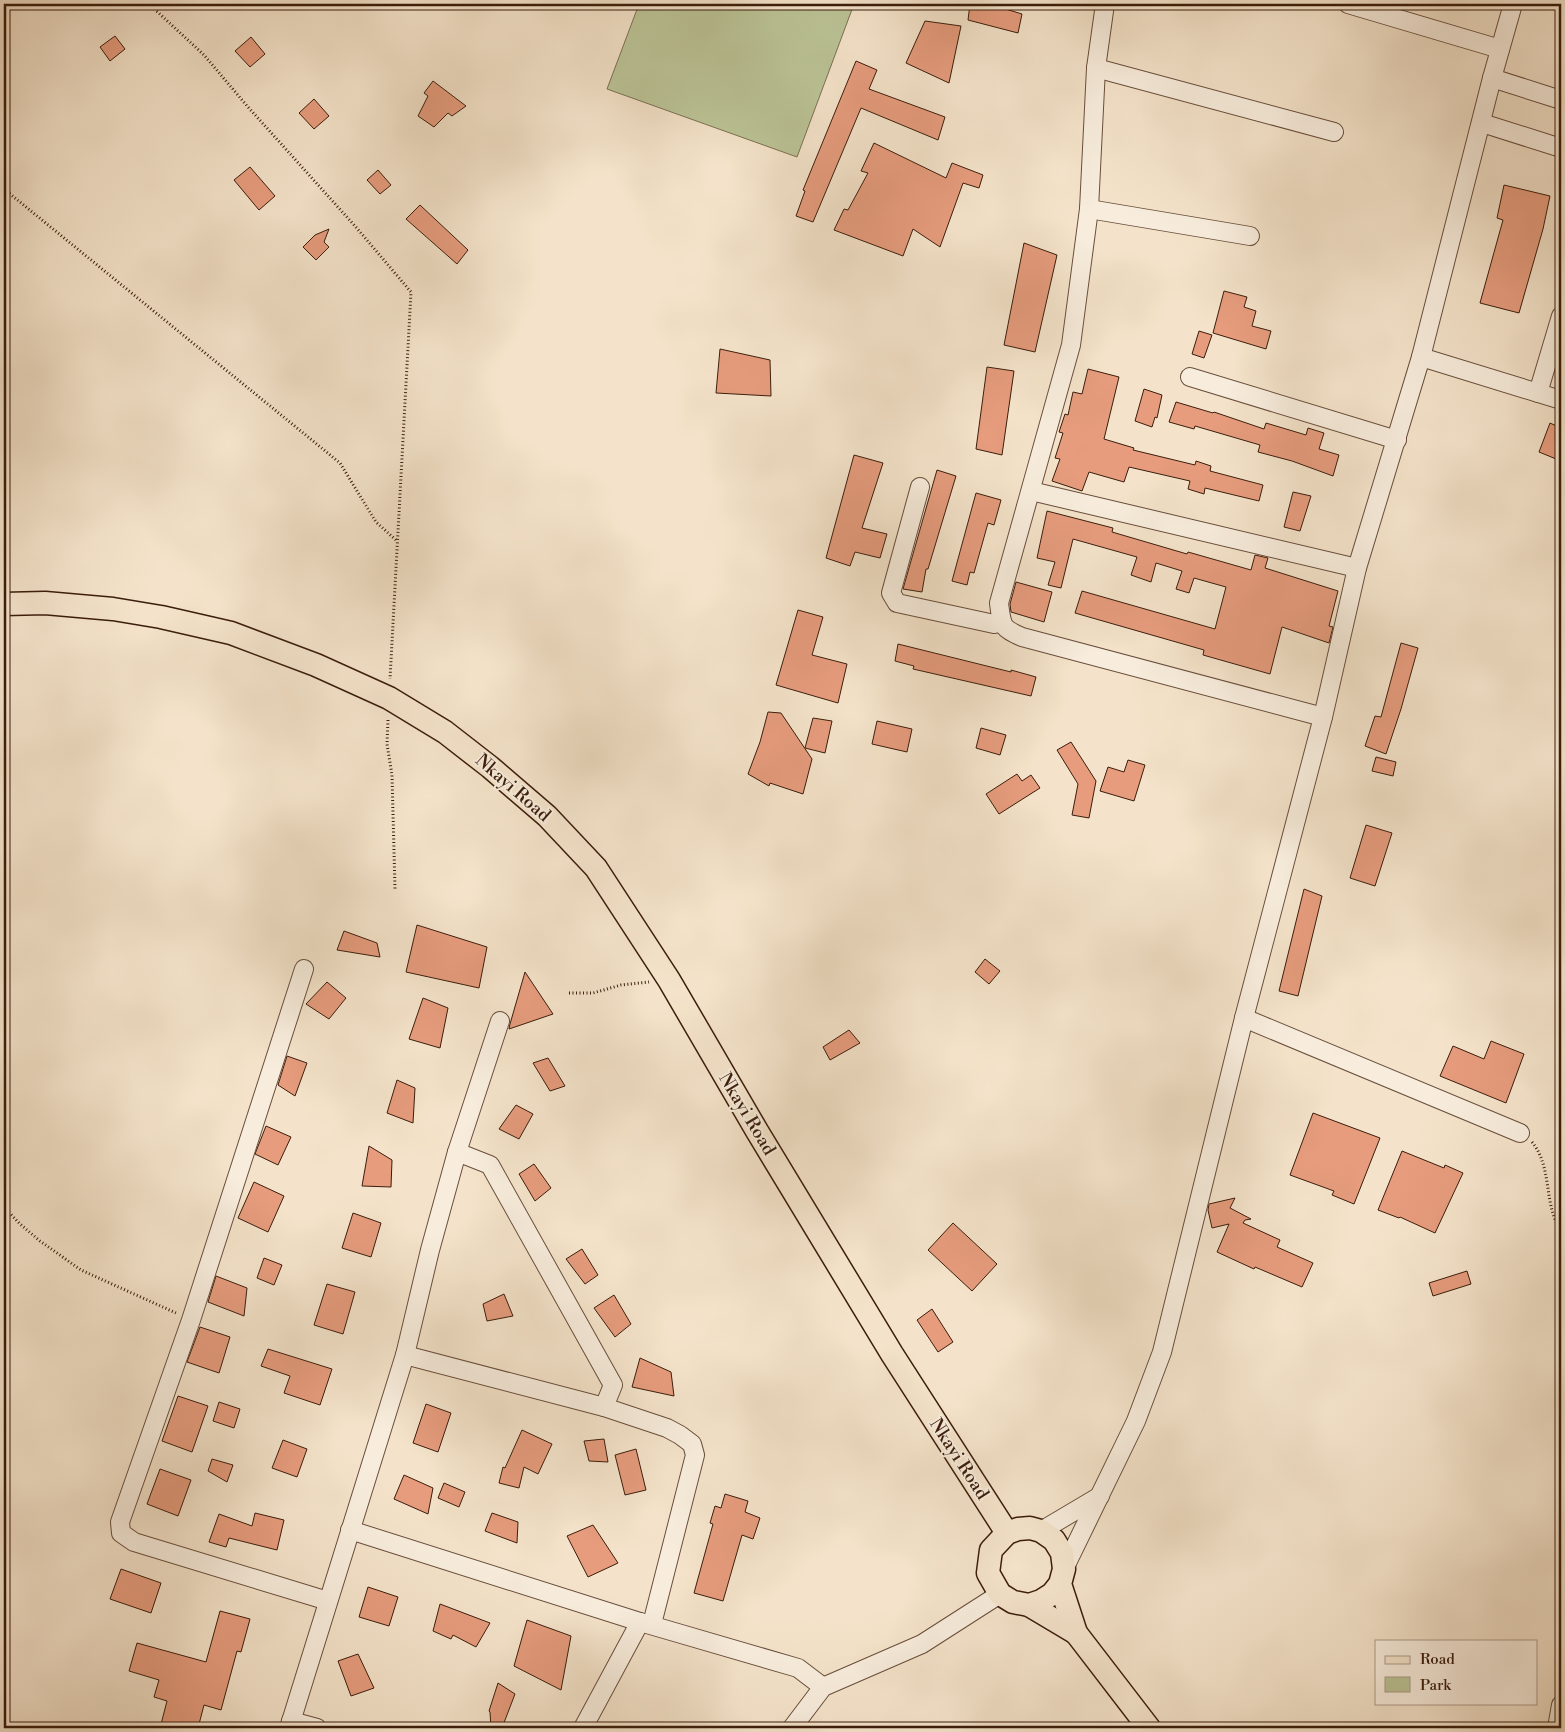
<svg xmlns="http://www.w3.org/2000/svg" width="1565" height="1732" viewBox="0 0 1565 1732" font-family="'Libre Bodoni',serif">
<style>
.green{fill:#bbc497;stroke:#7b7052}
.building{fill:#e69c7d;stroke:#3b1d0c}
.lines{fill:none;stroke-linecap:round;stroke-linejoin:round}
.minor-casing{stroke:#694e3c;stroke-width:20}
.major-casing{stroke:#3b1d0c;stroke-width:25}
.path{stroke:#3b1d0c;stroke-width:3;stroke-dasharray:1 2.5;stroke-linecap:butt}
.minor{stroke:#f8eddd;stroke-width:18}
.major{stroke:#f4e3ca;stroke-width:22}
.labels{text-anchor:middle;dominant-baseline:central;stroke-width:4;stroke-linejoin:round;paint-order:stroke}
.street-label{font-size:18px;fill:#3b1d0c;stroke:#f8eddd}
</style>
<rect width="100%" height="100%" fill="#f4e3ca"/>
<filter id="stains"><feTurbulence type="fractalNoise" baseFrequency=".004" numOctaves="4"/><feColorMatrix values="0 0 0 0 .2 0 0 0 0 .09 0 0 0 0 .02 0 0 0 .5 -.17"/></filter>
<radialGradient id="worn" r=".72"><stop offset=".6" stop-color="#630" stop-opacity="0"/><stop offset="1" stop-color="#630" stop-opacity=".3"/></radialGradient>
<!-- green -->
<polygon class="green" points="639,4 854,4 797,157 607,89"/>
<!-- building -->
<g class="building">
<polygon points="970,4 989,4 1022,14 1018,33 968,20"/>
<polygon points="925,21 961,26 949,83 906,63"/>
<polygon points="115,36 125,49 110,61 100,47"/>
<polygon points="251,37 265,54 250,67 235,51"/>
<polygon points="856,61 877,70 869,89 945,117 938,140 861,108 813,222 796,216 805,191 803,190"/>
<polygon points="433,81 466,106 452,116 448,113 434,127 418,116 428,96 424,93"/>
<polygon points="314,99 329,116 314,129 299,113"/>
<polygon points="874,143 946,178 952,163 983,175 979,188 963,183 940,247 913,229 903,256 834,230 844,209 848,210 868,173 861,171"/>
<polygon points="250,167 275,196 259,210 234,180"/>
<polygon points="378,170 391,185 380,194 367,180"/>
<polygon points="1504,185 1550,196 1543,229 1519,313 1480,303 1503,220 1497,218"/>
<polygon points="420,205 468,250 457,264 406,219"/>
<polygon points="329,229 324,242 329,247 316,260 303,247 315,235"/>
<polygon points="1024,243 1057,255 1035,352 1004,345"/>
<polygon points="1224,291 1247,297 1244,307 1256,311 1252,326 1271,331 1266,349 1213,333"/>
<polygon points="1199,331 1212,335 1204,358 1192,354"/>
<polygon points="720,349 770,360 771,396 716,393"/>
<polygon points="987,367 1014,371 1002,455 976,449"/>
<polygon points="1088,369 1119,377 1104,439 1134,448 1133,450 1195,465 1196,461 1211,466 1210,471 1263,485 1259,501 1205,488 1204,494 1188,489 1190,481 1129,467 1124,482 1089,472 1082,491 1052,481 1060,459 1055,458 1063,433 1059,432 1065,414 1068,415 1073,392 1082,394"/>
<polygon points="1144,389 1162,395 1157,418 1155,417 1152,427 1135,421"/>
<polygon points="1176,402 1213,413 1214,412 1264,429 1266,423 1306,435 1308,428 1324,433 1319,449 1339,455 1333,476 1292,461 1258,452 1260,445 1195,426 1194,429 1169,422"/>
<polygon points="1550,423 1561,428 1561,461 1539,452"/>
<polygon points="854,455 883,463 862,528 887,534 880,558 855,552 850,566 826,558"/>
<polygon points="937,470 956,476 928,569 926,569 922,592 903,589"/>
<polygon points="1293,492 1311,496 1300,531 1284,527"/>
<polygon points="976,493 1001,500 994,525 988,523 974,573 970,572 967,585 952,581"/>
<polygon points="1047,511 1113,528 1112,532 1187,554 1188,552 1251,570 1255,555 1268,558 1265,568 1338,591 1329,626 1333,627 1329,643 1282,627 1270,674 1203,655 1204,650 1075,613 1082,591 1215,629 1226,587 1194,578 1189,593 1176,589 1182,571 1156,563 1151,582 1131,575 1137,557 1073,539 1061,588 1048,585 1055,562 1037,558"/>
<polygon points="1016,582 1052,592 1044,622 1011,612 1010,604"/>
<polygon points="798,610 823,617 812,655 847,664 838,703 776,685"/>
<polygon points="1401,643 1418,648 1401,709 1386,754 1365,746 1375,716 1381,717"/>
<polygon points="898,644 1011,672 1011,670 1036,677 1031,696 913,669 914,666 895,661"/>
<polygon points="768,712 781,713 812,759 803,794 770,783 769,786 748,774 760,742"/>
<polygon points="813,718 832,721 825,753 805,748"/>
<polygon points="877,721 912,729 907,752 872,744"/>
<polygon points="981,728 1006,735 1000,755 976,748"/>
<polygon points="1071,742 1096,781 1089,818 1072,815 1078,784 1057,750"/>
<polygon points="1376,757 1396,762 1393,776 1372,771"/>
<polygon points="1128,760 1145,765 1134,801 1100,791 1108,767 1124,772"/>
<polygon points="1017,774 1022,781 1031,775 1040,788 999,814 986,794"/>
<polygon points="1366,825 1392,833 1375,886 1350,878"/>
<polygon points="1304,889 1322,896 1298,996 1279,991"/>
<polygon points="417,925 487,947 479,988 406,972"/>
<polygon points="344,931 377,943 380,957 337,950"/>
<polygon points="985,959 1000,971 989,984 975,972"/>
<polygon points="525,972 553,1014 509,1029 510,1024"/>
<polygon points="327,982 346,998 329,1019 306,1004"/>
<polygon points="423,998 448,1008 440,1048 409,1039"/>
<polygon points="849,1030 860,1043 830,1060 823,1047"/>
<polygon points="1491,1041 1524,1054 1506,1103 1440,1076 1453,1046 1484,1059"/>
<polygon points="287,1056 307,1063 295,1096 278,1085"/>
<polygon points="548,1058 565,1086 550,1091 533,1063"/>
<polygon points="397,1080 415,1088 413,1123 387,1113"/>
<polygon points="516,1105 533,1114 519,1139 499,1129"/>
<polygon points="1313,1113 1380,1138 1354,1204 1332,1195 1334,1191 1290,1175"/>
<polygon points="266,1126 291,1137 278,1165 255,1154"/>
<polygon points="369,1146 392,1160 391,1187 362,1186"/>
<polygon points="1402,1151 1444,1168 1445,1165 1463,1173 1435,1233 1400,1217 1399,1218 1378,1210"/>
<polygon points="534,1164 551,1188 535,1201 519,1174"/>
<polygon points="254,1182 284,1196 268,1232 238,1218"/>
<polygon points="1235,1198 1230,1208 1251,1219 1245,1220 1243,1223 1280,1240 1277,1247 1313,1263 1302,1287 1255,1267 1254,1269 1217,1252 1229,1224 1212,1228 1208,1210 1209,1204"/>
<polygon points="353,1213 381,1223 371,1257 342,1248"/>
<polygon points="953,1223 997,1264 972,1291 928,1250"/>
<polygon points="582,1249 598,1275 585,1284 566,1259"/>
<polygon points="264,1258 282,1265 274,1285 257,1278"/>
<polygon points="1467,1271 1471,1284 1433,1296 1429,1283"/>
<polygon points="216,1276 247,1288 244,1316 208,1302"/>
<polygon points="327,1284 355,1292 343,1334 314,1325"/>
<polygon points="504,1294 513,1316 487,1321 483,1304"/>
<polygon points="614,1295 631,1324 615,1337 594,1308"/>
<polygon points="932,1309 953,1342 938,1352 917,1320"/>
<polygon points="200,1327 230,1337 219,1373 187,1362"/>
<polygon points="268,1349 332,1369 320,1405 284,1393 290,1376 261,1366"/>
<polygon points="640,1358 671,1372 674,1396 632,1387"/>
<polygon points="178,1396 208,1406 192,1452 162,1441"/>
<polygon points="219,1402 240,1409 234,1428 213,1421"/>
<polygon points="426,1404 451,1413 438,1452 413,1443"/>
<polygon points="522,1430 552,1444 538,1474 524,1467 519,1488 499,1483 503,1467 505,1468"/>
<polygon points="604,1439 608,1462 589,1461 584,1441"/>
<polygon points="283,1440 307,1449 297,1477 272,1468"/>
<polygon points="636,1449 646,1490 625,1495 615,1455"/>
<polygon points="212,1459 233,1465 227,1482 208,1471"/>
<polygon points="160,1469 191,1480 178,1516 147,1504"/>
<polygon points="404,1475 433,1488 428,1514 394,1499"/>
<polygon points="444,1483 465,1492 459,1507 438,1498"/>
<polygon points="725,1494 748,1501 745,1512 760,1518 753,1539 742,1535 723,1601 694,1593 713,1524 710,1523 715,1506 721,1508"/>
<polygon points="255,1513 284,1520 277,1550 229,1538 226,1547 209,1542 219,1514 252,1526"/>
<polygon points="492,1513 518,1522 517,1543 485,1531"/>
<polygon points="593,1525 618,1563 588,1577 567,1536"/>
<polygon points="121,1569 161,1583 151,1613 110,1599"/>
<polygon points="368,1587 398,1597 389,1626 359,1617"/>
<polygon points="440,1604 490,1623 476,1647 453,1635 451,1639 433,1631"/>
<polygon points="220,1611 250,1619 241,1652 237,1651 221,1710 204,1705 198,1728 160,1728 167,1701 154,1697 159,1680 129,1671 137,1643 206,1662"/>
<polygon points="527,1620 571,1636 561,1690 514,1666"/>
<polygon points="358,1654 374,1688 351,1696 338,1661"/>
<polygon points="498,1683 515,1694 502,1728 491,1728 490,1712 489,1711"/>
</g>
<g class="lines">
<defs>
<g id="minor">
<path d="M1105,4l-9,64 -7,141 -18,136 -72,258c3,23 2,25 23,34l301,80"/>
<polyline points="1348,4 1500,49"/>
<polyline points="1096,68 1334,132"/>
<polyline points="1492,78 1561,100"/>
<polyline points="1482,123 1561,148"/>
<polyline points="1089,209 1250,236"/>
<polyline points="1421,357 1561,400"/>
<polyline points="1190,377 1397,440"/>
<polyline points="1538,393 1561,316"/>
<polyline points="920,487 891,593 897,603 994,624 1002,622"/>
<polyline points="1031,491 1357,568"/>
<polyline points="304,969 191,1320 120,1522 121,1533 134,1542 328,1601"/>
<polyline points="1244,1018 1520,1133"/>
<polyline points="457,1152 490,1165 613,1385 604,1407"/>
<polyline points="405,1355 604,1407 667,1428 680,1435 692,1444 695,1455 652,1624"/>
<polyline points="350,1530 640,1622 798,1668 823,1687"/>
<polyline points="1041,1531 1100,1496"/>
<polyline points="1064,1569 1136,1421 1162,1352 1244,1018 1323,717 1357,568 1421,357 1492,78 1513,4"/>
<polyline points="291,1721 317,1728"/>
<polyline points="289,1728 405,1355 430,1250 457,1152 500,1021"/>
<polyline points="583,1728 640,1622"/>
<polyline points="792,1728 823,1687 922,1644 1000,1594"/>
<polyline points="1557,1728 1561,1705"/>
</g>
<g id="major">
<polyline points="4,604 45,603 113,609 161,617 231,633 316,665 389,698 445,732 490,767 547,816 596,868 669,980 757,1131 892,1354 1007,1533"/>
<polyline points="1060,1584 1052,1594 1041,1601 1029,1605 1013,1602 1000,1594 988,1573 991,1550 1007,1533 1018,1529 1030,1528 1041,1531 1054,1540 1062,1553 1064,1569 1060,1584 1076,1633 1149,1728"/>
<polyline points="1029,1605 1076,1633"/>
</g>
</defs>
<!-- minor casing -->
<use href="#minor" class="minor-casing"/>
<!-- major casing -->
<use href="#major" class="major-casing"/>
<!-- path -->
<g class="path">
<polyline points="149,4 204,55 248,107 355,226 411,292 390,679"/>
<polyline points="4,189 340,463 376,522 397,541"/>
<polyline points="388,720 387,744 392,775 395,889"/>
<polyline points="569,993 593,993 621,985 649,982"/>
<path d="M1532,1142c21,26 11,62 29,89"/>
<polyline points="4,1207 20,1224 40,1241 81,1270 176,1313"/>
</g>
<!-- minor -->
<use href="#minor" class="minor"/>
<!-- major -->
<use href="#major" class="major"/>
</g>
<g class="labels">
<!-- street labels -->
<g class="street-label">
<text transform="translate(513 788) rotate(41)">Nkayi Road</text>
<text transform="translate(747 1114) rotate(59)">Nkayi Road</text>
<text transform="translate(959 1459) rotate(57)">Nkayi Road</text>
</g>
</g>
<!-- margin -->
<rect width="1565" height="1732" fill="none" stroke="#f4e3ca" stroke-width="20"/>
<rect x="5" y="5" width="1555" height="1722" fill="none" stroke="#3b1d0c" stroke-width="2.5"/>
<rect x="10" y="10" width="1545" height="1712" fill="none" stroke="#3b1d0c"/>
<!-- legend -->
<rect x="1375" y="1640" width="162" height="65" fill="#f8eddd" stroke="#ac9a89"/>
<rect x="1385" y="1656" width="25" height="8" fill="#f4e3ca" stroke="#ac9a89"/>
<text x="1420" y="1664" font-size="15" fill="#3b1d0c">Road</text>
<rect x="1385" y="1677" width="25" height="15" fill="#bbc497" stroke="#ac9a89"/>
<text x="1420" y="1690" font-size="15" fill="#3b1d0c">Park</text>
<rect width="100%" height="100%" filter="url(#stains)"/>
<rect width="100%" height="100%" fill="url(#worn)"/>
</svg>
